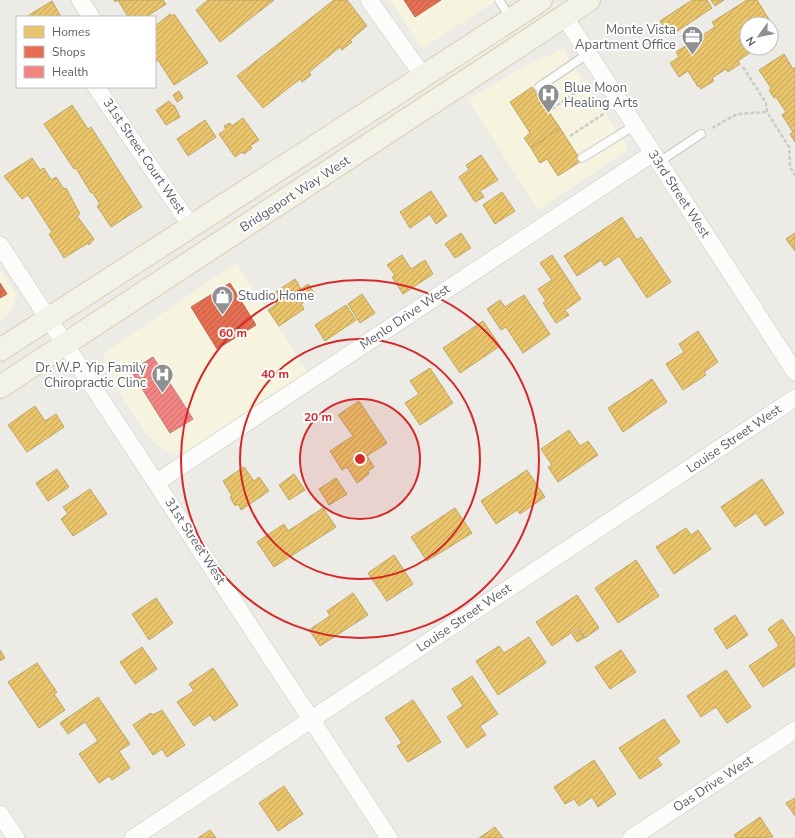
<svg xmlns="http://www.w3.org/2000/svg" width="795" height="838" viewBox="0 0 795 838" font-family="'Nunito Sans',sans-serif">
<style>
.commercial{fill:#f6f3de}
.homes{fill:url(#homes-hatch);stroke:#bea668}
.shops{fill:url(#shops-hatch);stroke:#bd6a57}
.health{fill:url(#health-hatch);stroke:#c57979}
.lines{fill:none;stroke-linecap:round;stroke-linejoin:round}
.service-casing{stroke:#c8c8c7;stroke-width:10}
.minor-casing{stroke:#c8c8c7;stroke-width:18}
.primary-casing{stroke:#d5cfb2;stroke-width:24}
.path{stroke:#c8cdcb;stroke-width:2.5;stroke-dasharray:4 2;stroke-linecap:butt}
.service{stroke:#fcfcfb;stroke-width:8}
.minor{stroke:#fcfcfb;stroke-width:17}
.primary{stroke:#f3f2e7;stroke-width:22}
.ring{fill:none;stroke:#d62828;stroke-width:2}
.labels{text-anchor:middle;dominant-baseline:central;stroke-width:4;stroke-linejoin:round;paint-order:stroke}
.poi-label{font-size:13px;fill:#5b5f65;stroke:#fff;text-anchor:end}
.street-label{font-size:13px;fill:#5b5f65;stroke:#fff}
.centre{fill:#d62828;stroke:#fff;stroke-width:2}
.ring-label{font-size:12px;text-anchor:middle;font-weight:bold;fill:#d62828;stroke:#fff;stroke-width:4;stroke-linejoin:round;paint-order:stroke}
</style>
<defs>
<pattern id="homes-hatch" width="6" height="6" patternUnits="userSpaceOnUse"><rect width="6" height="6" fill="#e9c46a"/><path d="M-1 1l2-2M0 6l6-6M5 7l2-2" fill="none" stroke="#c0a25b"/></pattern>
<pattern id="shops-hatch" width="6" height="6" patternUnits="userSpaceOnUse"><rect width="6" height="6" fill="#e76f51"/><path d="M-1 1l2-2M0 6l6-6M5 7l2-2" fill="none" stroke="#be5e47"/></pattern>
<pattern id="health-hatch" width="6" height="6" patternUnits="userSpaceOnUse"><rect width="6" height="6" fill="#f28482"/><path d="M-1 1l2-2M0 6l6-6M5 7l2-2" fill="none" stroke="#c76f6e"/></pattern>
</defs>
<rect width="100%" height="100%" fill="#ecebe6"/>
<!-- commercial -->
<g class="commercial">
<polygon points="390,0 497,0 422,49"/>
<polygon points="563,49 629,149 538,210 468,100 517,70"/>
<polygon points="236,263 308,372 185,453 174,454 160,448 145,433 104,367 104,353"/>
<polygon points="0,270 16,293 15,302 7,316 0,321"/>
</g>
<!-- homes -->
<g class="homes">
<polygon points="114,0 163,0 166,4 146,17 128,17 118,0 115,2"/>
<polygon points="208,0 274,0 220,42 196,10"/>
<polygon points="334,0 347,0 367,26 350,40 352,42 342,50 340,47 309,72 311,75 302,82 300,79 263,108 237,76"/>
<polygon points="692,0 707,0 712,8 670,36 660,21"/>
<polygon points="711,0 724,0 715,6"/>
<polygon points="747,0 757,0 775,29 771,32 771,24 747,24 747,48 751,52 738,61 740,64 728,72 726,69 712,78 714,81 701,89 700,86 698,87 688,71 679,77 670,63 679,57 676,52 715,27 712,22"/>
<polygon points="52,1 61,17 26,17"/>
<polygon points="170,14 172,16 174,14 208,63 174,85 158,60 155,62 155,26"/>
<polygon points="784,54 793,69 795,67 795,142 790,134 793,132 782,115 786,112 776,97 774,98 769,90 771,88 759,70"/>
<polygon points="532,87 560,128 531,148 524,138 530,133 510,102"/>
<polygon points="179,91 183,98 177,102 173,95"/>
<polygon points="169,101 173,106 174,105 180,117 166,125 156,110"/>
<polygon points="72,105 88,129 91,127 142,207 111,227 97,206 100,204 92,192 91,193 76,168 74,169 44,124"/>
<polygon points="243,118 259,140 250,146 252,148 244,154 242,152 235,157 219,134 226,129 224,126 230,123 232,126"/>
<polygon points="205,120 216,137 188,156 177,139"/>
<polygon points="560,128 581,161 558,176 547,159 540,163 531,148"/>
<polygon points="481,155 498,180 480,191 484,197 475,202 459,177 469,170 466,165"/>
<polygon points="32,158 40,170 44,168 51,180 56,177 64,189 66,188 80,214 77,216 94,239 89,245 88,243 64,258 49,234 52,232 28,195 22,199 4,176"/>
<polygon points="431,191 447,216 436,224 430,214 410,228 400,212"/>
<polygon points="502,192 515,211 495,224 483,205"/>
<polygon points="622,217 637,240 641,237 671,282 647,298 619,256 605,266 601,260 577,276 564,256"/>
<polygon points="461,233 471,248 455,258 445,244"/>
<polygon points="795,233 795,251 786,239"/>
<polygon points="402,255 411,269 425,260 433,274 403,294 392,277 395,275 387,265"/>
<polygon points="552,255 581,299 565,310 569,315 556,323 543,303 546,301 538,289 552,280 540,263"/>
<polygon points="295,279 301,289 308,284 315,294 301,304 304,309 279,326 268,310 277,304 271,295"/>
<polygon points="362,294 375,313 360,323 348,304"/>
<polygon points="524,295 550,334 523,353 506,327 501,330 487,309 500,300 505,307"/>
<polygon points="346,305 356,320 325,341 315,325"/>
<polygon points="483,321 500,346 460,373 443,348"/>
<polygon points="698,331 718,362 704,372 706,375 683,390 666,364 684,352 679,344"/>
<polygon points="430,368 453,403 420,425 405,403 419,394 410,381"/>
<polygon points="652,379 667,402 623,432 608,408"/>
<polygon points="359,401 387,443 367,456 374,467 368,471 369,474 357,483 347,467 342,470 330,451 353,436 338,415"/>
<polygon points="35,406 45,421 56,414 64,427 27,452 8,425"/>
<polygon points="569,430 580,446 588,441 598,455 558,482 548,467 552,465 541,449"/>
<polygon points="244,467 254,481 259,477 269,491 241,510 238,504 235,506 230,497 232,496 223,481"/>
<polygon points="57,469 69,487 48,501 36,483"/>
<polygon points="527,470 545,497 520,514 517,510 496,524 481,501"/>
<polygon points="294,474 305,490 289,500 279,485"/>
<polygon points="336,478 347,494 329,505 319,489"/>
<polygon points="762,479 784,513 765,526 756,513 735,527 721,507"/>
<polygon points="90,489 107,514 73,536 61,519 68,514 63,507"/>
<polygon points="323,508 336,527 274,567 257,542 284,524 288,531"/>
<polygon points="455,508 472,533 427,561 411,537"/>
<polygon points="686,528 691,535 698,530 711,549 674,574 656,547"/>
<polygon points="394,555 413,584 387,601 368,573"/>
<polygon points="636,560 659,596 618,623 595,588"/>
<polygon points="353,593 368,615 320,646 309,630 330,616 327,611"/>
<polygon points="577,595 599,628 585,638 578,628 552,646 536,622"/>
<polygon points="156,598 173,623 149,640 132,614"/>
<polygon points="735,615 748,635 727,649 714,629"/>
<polygon points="782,619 795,638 795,666 763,687 749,666 779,646 768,629"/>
<polygon points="578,630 584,638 577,642 572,634"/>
<polygon points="529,637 546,663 498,695 476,661 499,646 504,653"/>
<polygon points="142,647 157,669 135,684 120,662"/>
<polygon points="0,650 5,658 0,661"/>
<polygon points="621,650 636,672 610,689 595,667"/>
<polygon points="37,663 57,692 54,694 65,710 39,728 8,682"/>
<polygon points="213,668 238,705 214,721 210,715 194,726 177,702 194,691 189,684"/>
<polygon points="726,670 751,707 727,723 716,707 701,717 687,696"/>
<polygon points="472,676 498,714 480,726 486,735 467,748 447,717 463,706 452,689"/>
<polygon points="98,697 130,744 119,751 130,768 112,780 109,776 99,783 79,754 98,741 85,722 68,734 60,723"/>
<polygon points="413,700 441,742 408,762 397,746 402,743 385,718"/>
<polygon points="162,710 185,745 167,757 162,749 153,755 133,725 151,713 153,715"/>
<polygon points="664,719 680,742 657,758 662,765 640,779 619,748"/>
<polygon points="594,760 616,794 598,807 592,797 579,806 574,799 565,804 554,787"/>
<polygon points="284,786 303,814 278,831 259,803"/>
<polygon points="795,798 795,816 786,803"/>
<polygon points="760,817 773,837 736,838 734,835"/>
<polygon points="495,827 503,838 479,838"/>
<polygon points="210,830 216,838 198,838"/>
</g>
<!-- shops -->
<g class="shops">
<polygon points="404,0 441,0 415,17"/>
<polygon points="0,283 7,294 0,298"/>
<polygon points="230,283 256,325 217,349 191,307"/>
</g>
<!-- health -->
<polygon class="health" points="153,357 193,419 170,433 131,371"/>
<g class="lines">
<defs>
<g id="service">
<polyline points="499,0 511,19"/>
<polyline points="539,87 589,53"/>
<polyline points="582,158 635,125"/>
<polyline points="659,162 701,134"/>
</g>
<g id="minor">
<polyline points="80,0 91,17"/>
<polyline points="369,0 424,77"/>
<polyline points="564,16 795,372"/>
<polyline points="96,87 191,226"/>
<polyline points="0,245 389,838"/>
<polyline points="157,482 653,153"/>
<polyline points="0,814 16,838"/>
<polyline points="133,838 795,398"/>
<polyline points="631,838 795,730"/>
</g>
<g id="primary">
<polyline points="0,350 541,0"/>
<polyline points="0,387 589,0"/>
</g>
</defs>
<!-- service casing -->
<use href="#service" class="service-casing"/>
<!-- minor casing -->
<use href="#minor" class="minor-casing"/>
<!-- primary casing -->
<use href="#primary" class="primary-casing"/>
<!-- path -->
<g class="path">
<polyline points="743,67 766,103 767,112 789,147 790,167 795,175"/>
<polyline points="552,109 588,84"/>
<polyline points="712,128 737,114 767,112"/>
<polyline points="570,136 605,113"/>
</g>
<!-- service -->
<use href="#service" class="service"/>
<!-- minor -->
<use href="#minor" class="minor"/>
<!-- primary -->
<use href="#primary" class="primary"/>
</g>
<!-- distance rings -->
<circle cx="360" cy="459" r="60" fill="#d62828" fill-opacity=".12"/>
<g class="ring">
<circle cx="360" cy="459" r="60"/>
<circle cx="360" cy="459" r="120"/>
<circle cx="360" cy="459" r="179"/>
</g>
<!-- icons -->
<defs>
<symbol id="office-pin" viewBox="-11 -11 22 30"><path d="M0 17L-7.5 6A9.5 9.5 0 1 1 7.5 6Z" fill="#8e9092" stroke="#fff"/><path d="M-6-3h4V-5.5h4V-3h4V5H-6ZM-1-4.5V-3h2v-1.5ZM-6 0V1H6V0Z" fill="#fff"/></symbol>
<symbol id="hospital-pin" viewBox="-11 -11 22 30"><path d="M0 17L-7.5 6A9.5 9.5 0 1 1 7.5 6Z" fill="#8e9092" stroke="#fff"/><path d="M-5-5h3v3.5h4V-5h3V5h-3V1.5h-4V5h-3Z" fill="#fff"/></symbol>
<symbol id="shop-pin" viewBox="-11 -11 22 30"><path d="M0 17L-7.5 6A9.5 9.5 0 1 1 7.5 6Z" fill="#8e9092" stroke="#fff"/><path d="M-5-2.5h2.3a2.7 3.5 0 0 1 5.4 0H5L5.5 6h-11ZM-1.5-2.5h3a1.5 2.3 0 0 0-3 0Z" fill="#fff"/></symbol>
</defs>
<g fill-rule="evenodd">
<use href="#office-pin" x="680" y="24" width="25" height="34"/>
<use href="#hospital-pin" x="536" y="82" width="25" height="34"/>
<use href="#shop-pin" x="210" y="284" width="25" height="34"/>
<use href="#hospital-pin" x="150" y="362" width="25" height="34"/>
</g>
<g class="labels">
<!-- poi labels -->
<g class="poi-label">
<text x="676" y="30">Monte Vista<tspan x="676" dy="15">Apartment Office</tspan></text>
<text x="564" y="88" text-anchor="start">Blue Moon<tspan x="564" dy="15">Healing Arts</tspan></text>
<text x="238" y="296" text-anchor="start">Studio Home</text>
<text x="146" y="368">Dr. W.P. Yip Family<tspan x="146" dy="15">Chiropractic Clinc</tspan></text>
</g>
<!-- street labels -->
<g class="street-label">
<text transform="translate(144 156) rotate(56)">31st Street Court West</text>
<text transform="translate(295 194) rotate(-33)">Bridgeport Way West</text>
<text transform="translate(679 194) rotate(57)">33rd Street West</text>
<text transform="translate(405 317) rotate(-34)">Menlo Drive West</text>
<text transform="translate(734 439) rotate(-34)">Louise Street West</text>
<text transform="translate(195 541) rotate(57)">31st Street West</text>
<text transform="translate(464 618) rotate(-34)">Louise Street West</text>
<text transform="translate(713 784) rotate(-33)">Oas Drive West</text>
</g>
</g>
<circle cx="360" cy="459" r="6" class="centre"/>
<g class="ring-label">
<text x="233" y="337">60 m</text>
<text x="275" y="378">40 m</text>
<text x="318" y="421">20 m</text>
</g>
<!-- legend -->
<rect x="16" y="16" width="140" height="72" fill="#ffffff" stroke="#bdbfc1"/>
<rect x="24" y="26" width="20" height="12" fill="#e9c46a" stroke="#bdbfc1"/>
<text x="52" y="36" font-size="12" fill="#5b5f65">Homes</text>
<rect x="24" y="46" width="20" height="12" fill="#e76f51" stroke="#bdbfc1"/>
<text x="52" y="56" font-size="12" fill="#5b5f65">Shops</text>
<rect x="24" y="66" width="20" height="12" fill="#f28482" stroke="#bdbfc1"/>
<text x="52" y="76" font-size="12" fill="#5b5f65">Health</text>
<!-- north arrow -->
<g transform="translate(759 36) rotate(237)"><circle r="19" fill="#ffffff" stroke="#bdbfc1"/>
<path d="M0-3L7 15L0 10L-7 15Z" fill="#8e9092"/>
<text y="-6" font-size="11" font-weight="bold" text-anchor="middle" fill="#5b5f65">N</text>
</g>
</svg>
